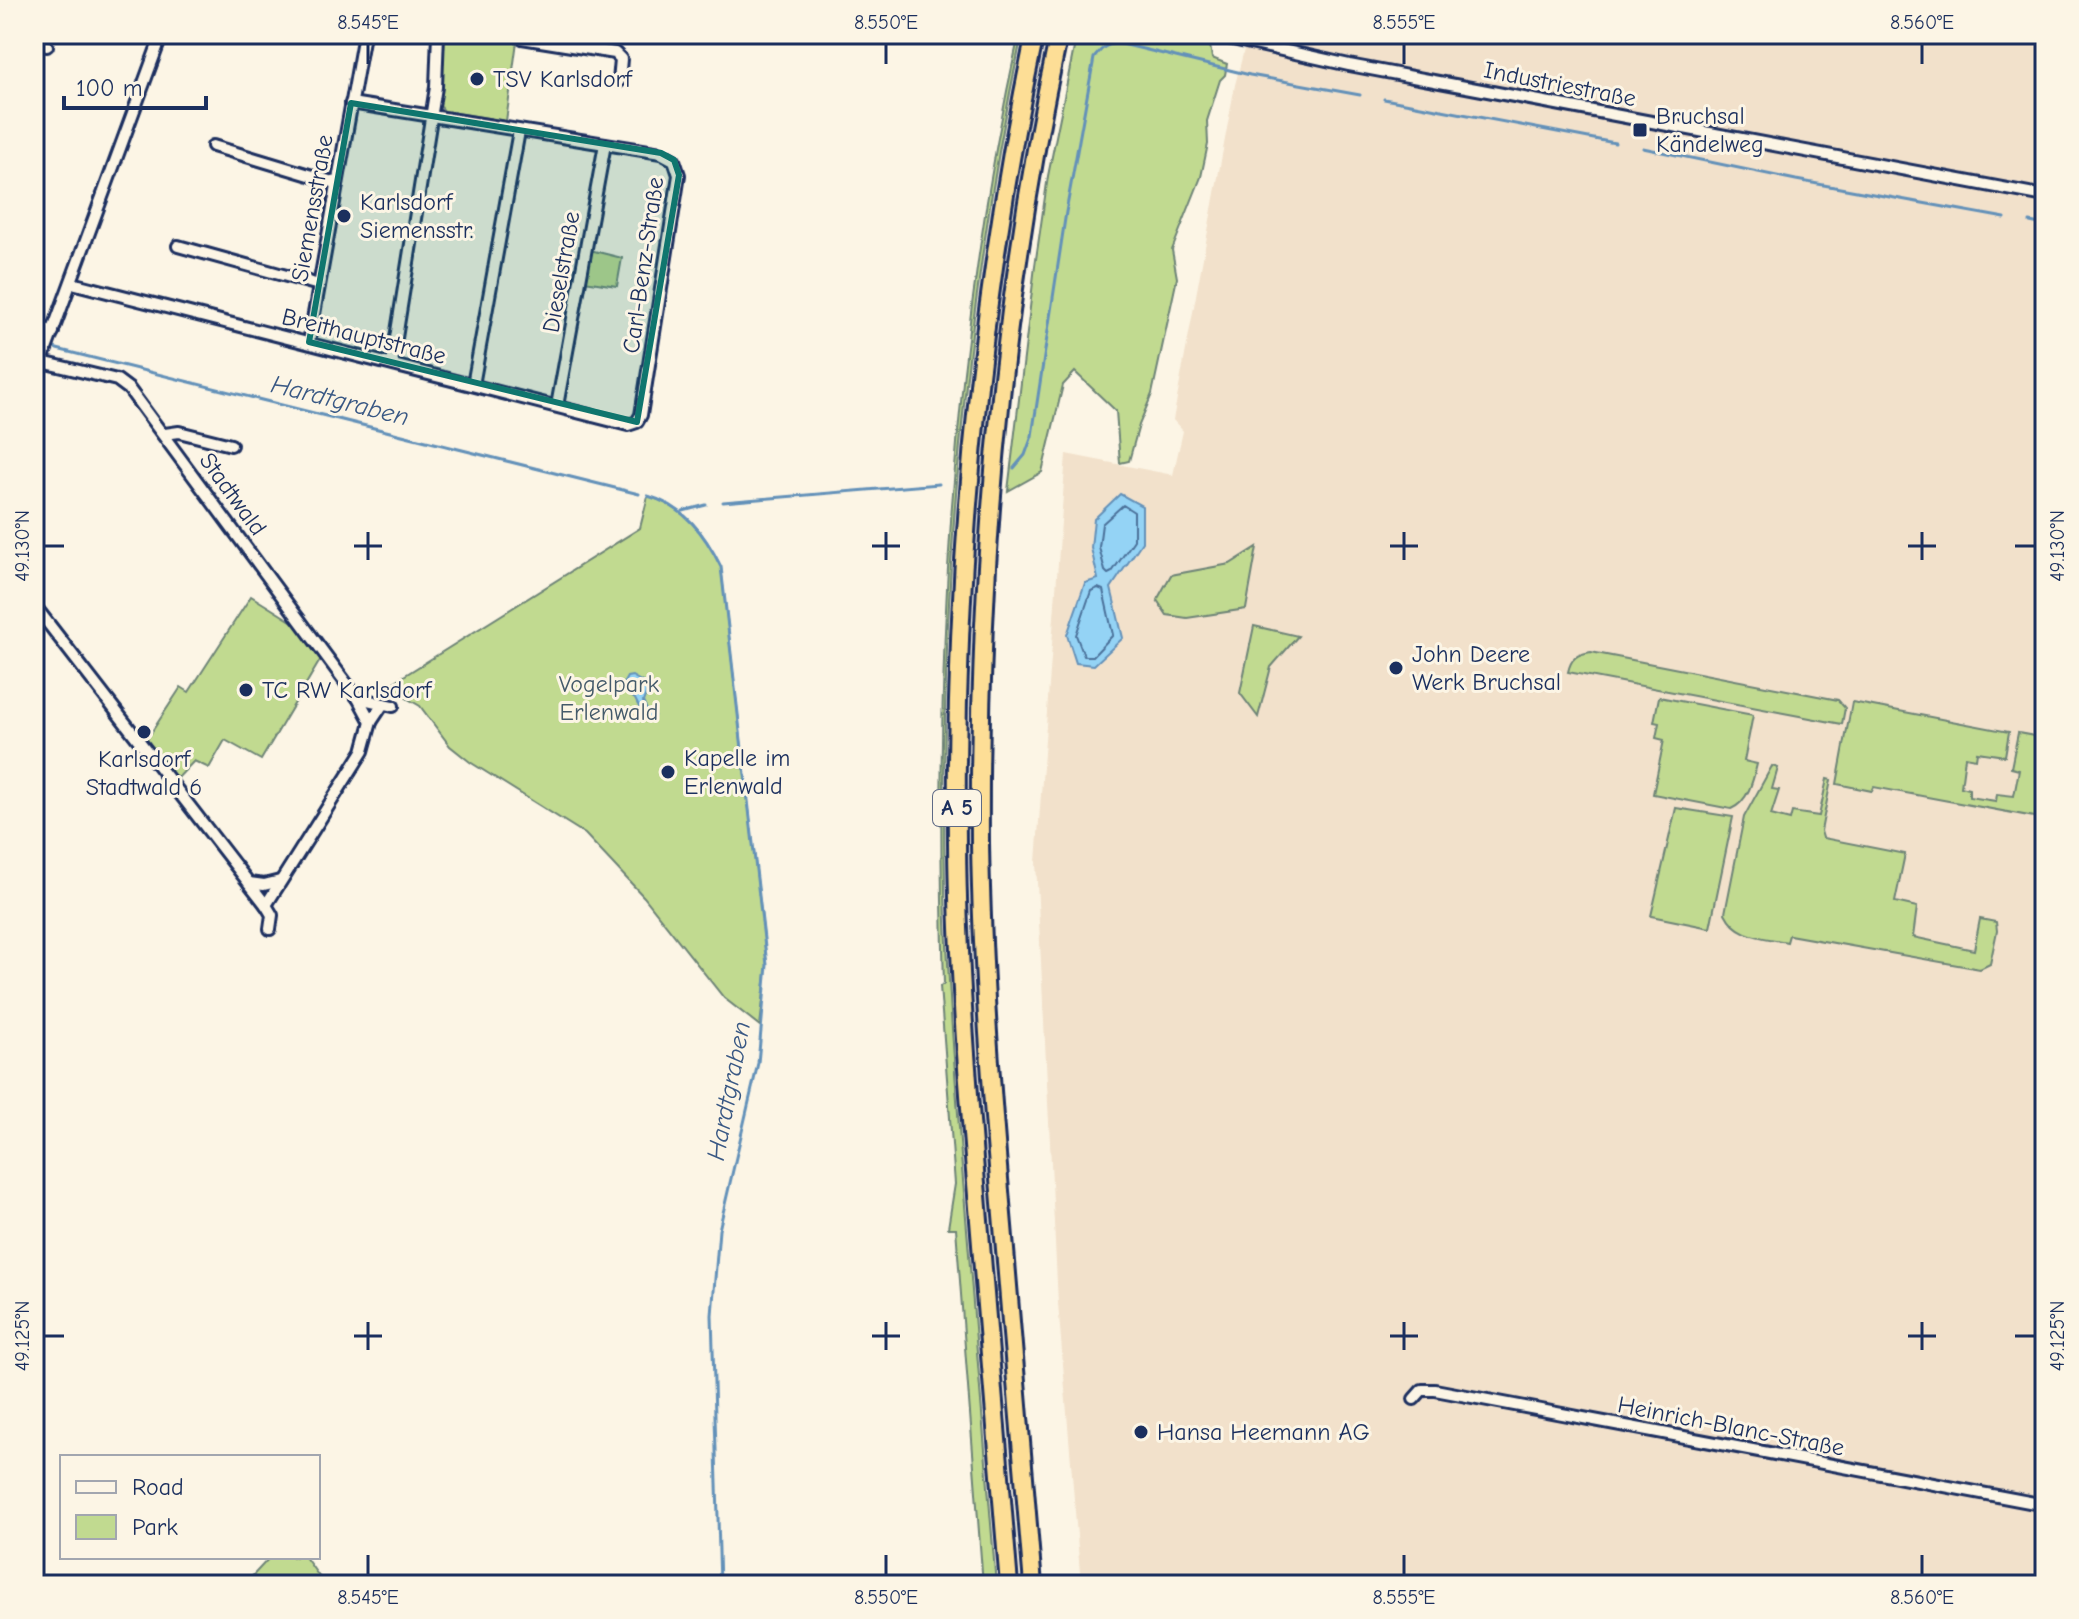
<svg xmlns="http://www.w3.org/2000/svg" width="2079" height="1619" viewBox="0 0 2079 1619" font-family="'Comic Neue',sans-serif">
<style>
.built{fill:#f2e1cb}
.green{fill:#c1da90;stroke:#6e8477;stroke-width:2}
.water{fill:#94d3f5;stroke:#6491b9;stroke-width:2}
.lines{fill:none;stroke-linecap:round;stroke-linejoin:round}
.shore{stroke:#4b719a;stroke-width:2}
.stream{stroke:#6491b9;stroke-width:3}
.minor-casing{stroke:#1b2f5e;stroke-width:16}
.highway-casing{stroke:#1b2f5e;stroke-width:22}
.minor{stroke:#fcf5e5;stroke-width:10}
.highway{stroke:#fdde96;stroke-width:16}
.marked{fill:#0f766e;fill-opacity:0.2;stroke:#0f766e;stroke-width:6;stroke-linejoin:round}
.ticks{fill:none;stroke:#1b2f5e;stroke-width:3}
.poi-dot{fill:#1b2f5e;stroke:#fcf5e5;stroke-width:3}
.labels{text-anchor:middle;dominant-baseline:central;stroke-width:6;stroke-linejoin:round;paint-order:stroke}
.shield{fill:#fcf5e5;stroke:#5e6a86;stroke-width:2}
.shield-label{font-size:22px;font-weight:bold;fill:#1b2f5e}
.poi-label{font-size:24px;fill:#1b2f5e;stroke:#fcf5e5;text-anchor:start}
.street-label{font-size:24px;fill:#1b2f5e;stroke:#fcf5e5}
.park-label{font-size:24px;fill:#445a6a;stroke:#fcf5e5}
.water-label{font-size:26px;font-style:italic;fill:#395884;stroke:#fcf5e5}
.neatline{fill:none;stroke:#1b2f5e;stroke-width:3}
.ticks-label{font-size:20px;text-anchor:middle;fill:#1b2f5e}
</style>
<rect width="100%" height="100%" fill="#fcf5e5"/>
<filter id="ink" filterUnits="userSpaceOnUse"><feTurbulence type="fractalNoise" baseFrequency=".0125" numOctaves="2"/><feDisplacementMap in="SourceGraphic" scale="16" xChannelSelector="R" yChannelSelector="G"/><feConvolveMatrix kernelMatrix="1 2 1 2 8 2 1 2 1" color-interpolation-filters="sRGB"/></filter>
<g filter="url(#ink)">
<!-- built -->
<polygon class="built" points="1248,34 2045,34 2045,1585 1081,1585 1058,1303 1036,862 1066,454 1173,475 1183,431 1173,420 1235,85"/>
<!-- green -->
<g class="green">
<polygon points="445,34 518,34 506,121 444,111 440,105"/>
<path d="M1019,34h3c-60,280 -83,570 -77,856 2,89 10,177 16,266 11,143 24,286 35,429h-13l-27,-357h-8l7,-44 -15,-198 4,-2c-10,-318 6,-638 75,-950z"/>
<polygon points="1098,34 1163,34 1210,45 1212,58 1227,64 1225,75 1220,80 1207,121 1208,144 1201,177 1172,250 1177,278 1152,394 1139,425 1129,461 1120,463 1116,411 1075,372 1063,385 1042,472 1008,491 1035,266 1048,176 1074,48"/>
<polygon points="590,250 622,258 617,286 584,281"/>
<path d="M648,496c38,12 56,36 73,71l46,398 -7,61 -36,-28 -80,-101 -59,-63 -115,-72 -20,-16 -30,-40 -22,-13 -7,-9 249,-156z"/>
<polygon points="1257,547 1246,609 1187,618 1167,615 1157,600 1171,575 1230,564"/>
<polygon points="251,596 299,626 322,657 261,760 225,740 209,768 194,761 175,781 145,742 181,687 189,692"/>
<polygon points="1254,626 1298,636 1271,667 1258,717 1240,693"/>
<path d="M1591,652l247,48 7,8 -3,16 -274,-52c3,-14 9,-18 23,-20z"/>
<path d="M1659,697l94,18 -9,46 13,3c-4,17 -9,38 -26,45l-78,-15 11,-54 -8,-2 3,-15 -5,-1z"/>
<polygon points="1852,702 2009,732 2005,756 1977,752 1976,759 1965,757 1961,787 1969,789 1969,797 1996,801 1997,794 2014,796 2019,770 2011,768 2018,733 2045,738 2045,819 1874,787 1872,791 1837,784"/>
<path d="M1772,766l6,2 -6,21 7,1 -8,25 19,5 2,-8 27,4 8,-37 4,1 -10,51 2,7 82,16 -10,48 22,5 -4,30 61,13 6,-31 16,3 1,9 -7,33 -10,5 -191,-34 -2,7c-25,-5 -50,-4 -62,-29l19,-96z"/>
<polygon points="1676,808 1733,817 1710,928 1651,916"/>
<polygon points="270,1557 305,1557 325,1585 244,1585"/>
</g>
<!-- water -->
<g class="water">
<polygon points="1120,494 1142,506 1142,542 1111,588 1123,638 1094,665 1076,663 1067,635 1085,583 1098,579 1091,548 1094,519"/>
<polygon points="632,676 644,683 647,691 643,702 647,710 655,714 653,719 646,721 635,699 623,691 623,684 627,677"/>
</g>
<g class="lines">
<!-- shore -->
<g class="shore">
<polygon points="1123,505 1134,512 1134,540 1112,572 1108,574 1105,571 1099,547 1102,524"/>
<polygon points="1098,588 1103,590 1113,635 1093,656 1084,656 1076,635 1091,591"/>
</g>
<!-- stream -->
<g class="stream">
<polyline points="1384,99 1615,143"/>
<polyline points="1643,148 1796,180 2005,218"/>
<polyline points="2030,222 2045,225"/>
<polyline points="34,338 57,349 639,494"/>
<path d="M1014,468l11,-13 7,-19 34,-224 28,-154c8,-10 12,-14 24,-15l132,32 110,20"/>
<path d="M648,496c36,10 57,38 73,71l46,398 -9,98 -39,167 -7,85 8,270"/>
<polyline points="723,502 939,484"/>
<polyline points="683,511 706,505"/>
</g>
<defs>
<g id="minor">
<polyline points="523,34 522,38 615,53 621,59 619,81"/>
<polyline points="1210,34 1349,65 2045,196"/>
<polyline points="34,41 47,46"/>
<polyline points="213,146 336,183"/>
<polyline points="178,246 319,285"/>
<polyline points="72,283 628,425 637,422 641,415 679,175 674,160 661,153 351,103"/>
<polyline points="34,325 53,332"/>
<polyline points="309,342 364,34"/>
<polyline points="42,362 117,380 129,389 352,691 358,698 393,706"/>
<polyline points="392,363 436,87 438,34"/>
<polyline points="34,382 162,34"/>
<polyline points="473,385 519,131"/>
<polyline points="557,406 605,144"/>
<polyline points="165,434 179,432 231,445"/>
<polyline points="34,605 266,905"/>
<polyline points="358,698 371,722 383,704"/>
<polyline points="249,883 264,885 280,881"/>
<polyline points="270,929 272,915 266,905 363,751 371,722"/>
<polyline points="1414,1399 1422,1390 1435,1390 2045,1505"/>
</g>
<g id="highway">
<path d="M1009,1585c-9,-109 -18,-219 -27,-328 -11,-138 -24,-275 -25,-414 -3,-271 22,-544 78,-809"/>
<path d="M1033,1585c-10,-120 -20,-239 -30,-359 -11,-127 -21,-255 -23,-383 -2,-271 21,-544 79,-809"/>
</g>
</defs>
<!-- minor casing -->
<use href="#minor" class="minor-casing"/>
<!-- highway casing -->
<use href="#highway" class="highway-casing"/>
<!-- minor -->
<use href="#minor" class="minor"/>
<!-- highway -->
<use href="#highway" class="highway"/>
</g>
</g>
<!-- marked area -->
<path class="marked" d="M351,103l310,50 13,7 5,15 -42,247 -328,-80z"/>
<!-- ticks -->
<path class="ticks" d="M368,44v20M886,44v20M1404,44v20M1922,44v20M368,532v28M886,532v28M1404,532v28M1922,532v28M44,546h20M354,546h28M872,546h28M1390,546h28M1908,546h28M2015,546h20M368,1322v28M886,1322v28M1404,1322v28M1922,1322v28M44,1336h20M354,1336h28M872,1336h28M1390,1336h28M1908,1336h28M2015,1336h20M368,1555v20M886,1555v20M1404,1555v20M1922,1555v20"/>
<!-- markers -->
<g class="poi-dot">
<circle cx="477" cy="79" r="8"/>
<rect x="1632" y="122" width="16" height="16" rx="4"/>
<circle cx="344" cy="216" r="8"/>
<circle cx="1396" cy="668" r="8"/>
<circle cx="246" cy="690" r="8"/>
<circle cx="144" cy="732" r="8"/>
<circle cx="668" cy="772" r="8"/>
<circle cx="1141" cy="1432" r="8"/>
</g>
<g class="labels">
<!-- shield labels -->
<rect class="shield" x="933" y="790" width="48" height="36" rx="6"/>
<g class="shield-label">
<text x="957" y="808">A 5</text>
</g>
<!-- poi labels -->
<g class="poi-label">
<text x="493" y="79">TSV Karlsdorf</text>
<text x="1656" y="116">Bruchsal<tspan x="1656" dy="28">Kändelweg</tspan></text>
<text x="360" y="202">Karlsdorf<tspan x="360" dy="28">Siemensstr.</tspan></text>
<text x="1412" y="654">John Deere<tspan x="1412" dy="28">Werk Bruchsal</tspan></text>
<text x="262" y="690">TC RW Karlsdorf</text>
<text x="684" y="758">Kapelle im<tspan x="684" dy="28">Erlenwald</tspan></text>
<text x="144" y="759" text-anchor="middle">Karlsdorf<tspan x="144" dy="28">Stadtwald 6</tspan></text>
<text x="1157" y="1432">Hansa Heemann AG</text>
</g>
<!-- street labels -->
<g class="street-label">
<text transform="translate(1560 84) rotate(11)">Industriestraße</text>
<text transform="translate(312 208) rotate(-80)">Siemensstraße</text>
<text transform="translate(643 265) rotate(-82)">Carl-Benz-Straße</text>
<text transform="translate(561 272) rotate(-80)">Dieselstraße</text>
<text transform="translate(364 336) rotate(14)">Breithauptstraße</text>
<text transform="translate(233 494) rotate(54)">Stadtwald</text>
<text transform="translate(1731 1426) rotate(11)">Heinrich-Blanc-Straße</text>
</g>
<!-- park labels -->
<g class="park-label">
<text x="609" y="684">Vogelpark<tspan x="609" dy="28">Erlenwald</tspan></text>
</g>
<!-- water labels -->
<g class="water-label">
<text transform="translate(340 401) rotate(14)">Hardtgraben</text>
<text transform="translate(729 1091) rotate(-79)">Hardtgraben</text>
</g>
</g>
<!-- margin -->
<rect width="2079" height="1619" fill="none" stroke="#fcf5e5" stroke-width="88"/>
<!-- legend -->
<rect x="60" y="1455" width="260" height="104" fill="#fcf5e5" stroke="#a2a6af" stroke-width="2"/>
<rect x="76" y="1481" width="40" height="12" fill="#fcf5e5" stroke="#a2a6af" stroke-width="2"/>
<text x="132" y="1495" font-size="24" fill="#1b2f5e">Road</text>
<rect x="76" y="1515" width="40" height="24" fill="#c1da90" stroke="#a2a6af" stroke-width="2"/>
<text x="132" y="1535" font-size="24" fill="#1b2f5e">Park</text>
<!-- scale -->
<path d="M64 96v12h142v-12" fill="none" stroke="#1b2f5e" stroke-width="4"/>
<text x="76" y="96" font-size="24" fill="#1b2f5e" stroke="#fcf5e5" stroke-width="6" paint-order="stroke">100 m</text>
<rect x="44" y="44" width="1991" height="1531" class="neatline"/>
<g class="ticks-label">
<text x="368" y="29">8.545°E</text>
<text x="886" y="29">8.550°E</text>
<text x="1404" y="29">8.555°E</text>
<text x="1922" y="29">8.560°E</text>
<text transform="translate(22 546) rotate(-90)" y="7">49.130°N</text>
<text transform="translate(2057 546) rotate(-90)" y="7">49.130°N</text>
<text transform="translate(22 1336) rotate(-90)" y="7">49.125°N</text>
<text transform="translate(2057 1336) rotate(-90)" y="7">49.125°N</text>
<text x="368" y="1604">8.545°E</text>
<text x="886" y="1604">8.550°E</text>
<text x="1404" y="1604">8.555°E</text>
<text x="1922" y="1604">8.560°E</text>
</g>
</svg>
